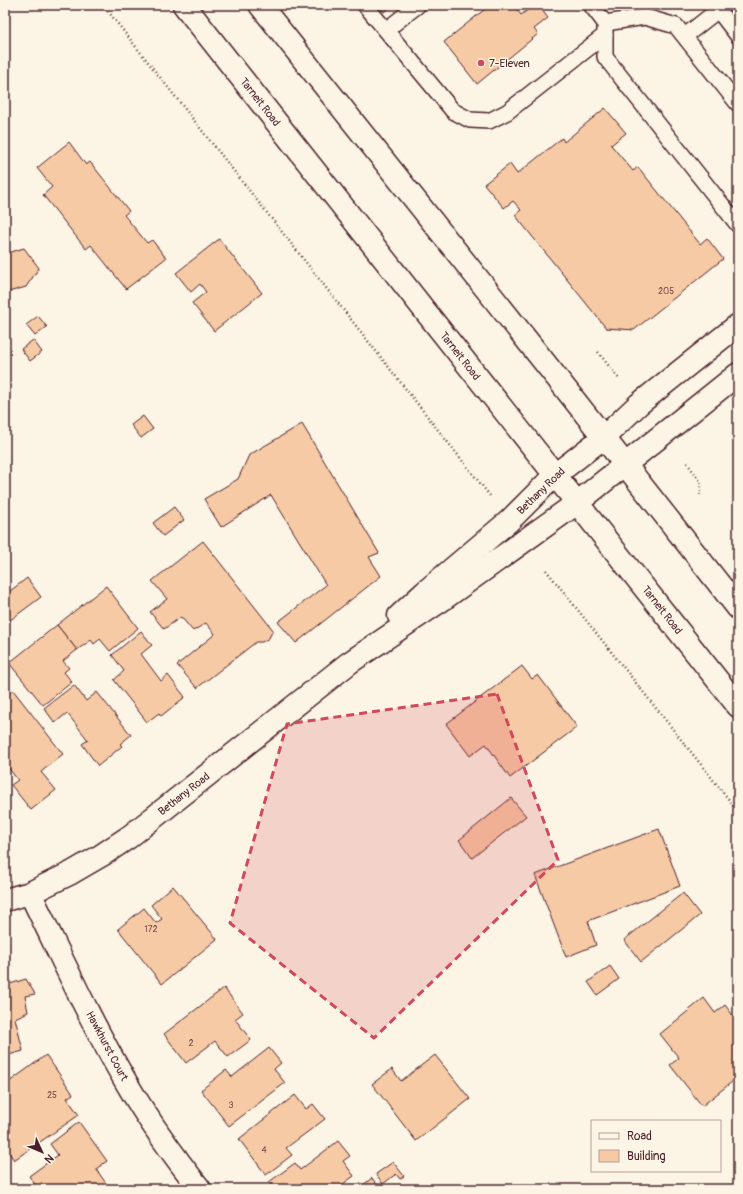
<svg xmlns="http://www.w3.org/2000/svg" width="743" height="1194" viewBox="0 0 743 1194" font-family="Pangolin,sans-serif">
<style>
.building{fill:#f7caa6;stroke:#4a1f2b}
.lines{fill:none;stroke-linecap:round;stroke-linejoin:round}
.lane-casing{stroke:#4a1f2b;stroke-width:18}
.street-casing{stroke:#4a1f2b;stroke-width:25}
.secondary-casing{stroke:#4a1f2b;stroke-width:25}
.path{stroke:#4a1f2b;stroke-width:2.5;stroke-dasharray:1 3;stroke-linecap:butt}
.lane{stroke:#fcf5e5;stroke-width:15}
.street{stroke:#fcf5e5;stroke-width:22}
.secondary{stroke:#fcf5e5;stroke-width:22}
.marked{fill:#d1495b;fill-opacity:0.2;stroke:#d1495b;stroke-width:3;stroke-dasharray:8 5;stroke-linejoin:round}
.poi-dot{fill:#d1495b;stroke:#fcf5e5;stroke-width:1.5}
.labels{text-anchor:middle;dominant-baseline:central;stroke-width:3;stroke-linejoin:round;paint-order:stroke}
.number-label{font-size:9px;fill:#754a4a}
.poi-label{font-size:11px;fill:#4a1f2b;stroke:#fcf5e5;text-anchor:start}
.street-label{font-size:11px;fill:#4a1f2b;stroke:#fcf5e5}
</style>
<rect width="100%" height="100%" fill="#fcf5e5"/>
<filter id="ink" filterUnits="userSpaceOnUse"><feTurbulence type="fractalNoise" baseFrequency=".025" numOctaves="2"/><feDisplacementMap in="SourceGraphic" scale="8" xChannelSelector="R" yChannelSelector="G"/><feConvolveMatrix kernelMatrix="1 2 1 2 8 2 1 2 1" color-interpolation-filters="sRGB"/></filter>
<g filter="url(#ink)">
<!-- building -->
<g class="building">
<polygon points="378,5 393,5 384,12"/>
<polygon points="490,5 513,5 521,15 534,5 538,5 548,18 534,29 538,34 477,84 444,42"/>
<polygon points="605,108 626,133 611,145 633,171 638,167 700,244 707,238 723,259 634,330 606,328 515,215 521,210 513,201 504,208 484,184 510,164 517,174 562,138 564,142"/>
<polygon points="69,142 86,165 90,162 129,211 124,215 147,243 152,240 166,258 126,289 91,245 86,249 43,195 52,187 37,168"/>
<polygon points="219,239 262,293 214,331 192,303 206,292 200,284 191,292 176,273"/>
<polygon points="24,248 39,268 26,287 5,293 5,254"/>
<polygon points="38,316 47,327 35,336 26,325"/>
<polygon points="33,340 42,352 30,361 21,349"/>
<polygon points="143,416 153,429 141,438 131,425"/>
<polygon points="302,424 379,553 369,557 381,576 296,643 278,622 326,585 271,495 221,527 204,499 238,479 249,455"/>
<polygon points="174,507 184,520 163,536 153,523"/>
<polygon points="203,541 273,630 269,638 262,642 256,642 197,688 177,665 215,634 206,623 193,631 181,617 164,629 150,612 167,599 152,581"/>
<polygon points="27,578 41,597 5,624 5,595"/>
<polygon points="106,586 138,628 110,651 100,639 94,644 91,640 77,650 57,625"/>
<polygon points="57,625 77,650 63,661 69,668 64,672 72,682 43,705 9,663"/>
<polygon points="141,631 152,645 141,654 161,681 168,675 185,697 161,716 159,713 147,722 114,680 124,671 112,655"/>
<polygon points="522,666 532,679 538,675 577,727 510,778 486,744 470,756 446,724"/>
<polygon points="74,685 86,701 97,692 131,735 120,744 122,746 98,766 82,744 88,740 67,713 55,723 44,708"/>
<polygon points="13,690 63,754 41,772 56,790 31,810 11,785 18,780 5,764 5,697"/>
<polygon points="511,798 526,816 472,858 459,840"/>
<polygon points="659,829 680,886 588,921 596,945 566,957 535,875"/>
<polygon points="173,886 217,939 162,984 118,929 144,908 156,923 162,919 151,905"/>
<polygon points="683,893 700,915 641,962 624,940"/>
<polygon points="5,966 10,984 26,979 35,994 25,996 28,1012 15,1018 23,1051 5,1056"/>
<polygon points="610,966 619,979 597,995 588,982"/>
<polygon points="224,988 243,1013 235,1019 251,1040 228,1057 215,1041 186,1063 164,1034"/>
<polygon points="704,998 715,1013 725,1005 738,1022 738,1077 702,1106 670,1065 679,1058 660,1034"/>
<polygon points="269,1048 281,1063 274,1069 285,1083 229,1126 201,1090 226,1070 232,1077"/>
<polygon points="46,1055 73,1094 67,1098 79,1115 14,1160 5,1147 5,1085"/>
<polygon points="435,1055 470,1099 416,1141 372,1084 392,1069 401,1081"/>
<polygon points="295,1095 306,1109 313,1104 325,1119 286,1148 292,1155 266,1175 239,1139"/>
<polygon points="79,1122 107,1161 96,1169 110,1189 38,1189 29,1176 58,1155 50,1144"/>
<polygon points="338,1141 350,1156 343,1161 354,1176 336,1189 274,1189 269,1182 295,1163 300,1170"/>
<polygon points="393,1162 404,1176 400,1179 396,1174 383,1184 376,1174"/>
<polygon points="372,1178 380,1189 358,1189"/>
</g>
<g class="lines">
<defs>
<g id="lane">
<polyline points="365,5 453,111 470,120 489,121 507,112 605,35"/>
<polyline points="591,5 605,23 605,57 738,225"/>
<polyline points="605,23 645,17 676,26 738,104"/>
<polyline points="386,30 418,5"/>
<polyline points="685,36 718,10 738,36"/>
</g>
<path id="street" d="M30,893c31,63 60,128 96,189 22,38 47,73 74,107"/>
<g id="secondary">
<path d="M184,5c184,234 369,468 554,701"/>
<polyline points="260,5 557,378 738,608"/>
<polyline points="399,616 425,592 509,521 555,475 604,437 639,404 738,325"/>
<polyline points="5,900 30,893 71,873 102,855 129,837 349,663 439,602 577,503 738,374"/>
</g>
</defs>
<!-- lane casing -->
<use href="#lane" class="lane-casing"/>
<!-- street casing -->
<use href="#street" class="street-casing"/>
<!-- secondary casing -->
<use href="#secondary" class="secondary-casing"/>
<!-- path -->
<g class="path">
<polyline points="103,5 491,497"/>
<polyline points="598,352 619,379"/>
<polyline points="687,463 701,482 700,495"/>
<polyline points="546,570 738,811"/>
</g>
<!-- lane -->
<use href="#lane" class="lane"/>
<!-- street -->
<use href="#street" class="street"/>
<!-- secondary -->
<use href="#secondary" class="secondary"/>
</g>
</g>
<!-- marked area -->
<path class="marked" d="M497,694l61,166 -184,178 -144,-115 57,-199z"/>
<!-- markers -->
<circle class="poi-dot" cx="481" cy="63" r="4"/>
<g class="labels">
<!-- number labels -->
<g class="number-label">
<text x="666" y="291">205</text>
<text x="151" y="929">172</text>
<text x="191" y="1043">2</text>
<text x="52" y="1095">25</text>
<text x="231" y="1105">3</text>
<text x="264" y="1150">4</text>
</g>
<!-- poi labels -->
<g class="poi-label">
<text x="489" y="63">7-Eleven</text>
</g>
<!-- street labels -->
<g class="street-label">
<text transform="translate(260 102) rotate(52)">Tarneit Road</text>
<text transform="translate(460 356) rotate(52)">Tarneit Road</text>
<text transform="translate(541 491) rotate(-44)">Bethany Road</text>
<text transform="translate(662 610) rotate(52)">Tarneit Road</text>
<text transform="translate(184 794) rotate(-38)">Bethany Road</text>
<text transform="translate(107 1046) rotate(62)">Hawkhurst Court</text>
</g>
</g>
<!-- margin -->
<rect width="743" height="1194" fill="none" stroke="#fcf5e5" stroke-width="20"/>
<rect x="10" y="10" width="723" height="1174" fill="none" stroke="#4a1f2b" stroke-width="1.5" filter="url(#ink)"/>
<!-- legend -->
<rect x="591" y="1120" width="130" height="52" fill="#fcf5e5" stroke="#b59f9b"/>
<rect x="599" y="1133" width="20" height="6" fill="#fcf5e5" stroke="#b59f9b"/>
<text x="627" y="1140" font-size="12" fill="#4a1f2b">Road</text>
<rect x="599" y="1150" width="20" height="12" fill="#f7caa6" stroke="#b59f9b"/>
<text x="627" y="1160" font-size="12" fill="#4a1f2b">Building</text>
<!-- north arrow -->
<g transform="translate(42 1152) rotate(134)" stroke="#fcf5e5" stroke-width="3" paint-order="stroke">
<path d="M0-3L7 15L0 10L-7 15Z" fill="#4a1f2b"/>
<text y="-6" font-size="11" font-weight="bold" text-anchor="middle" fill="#4a1f2b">N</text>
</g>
</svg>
